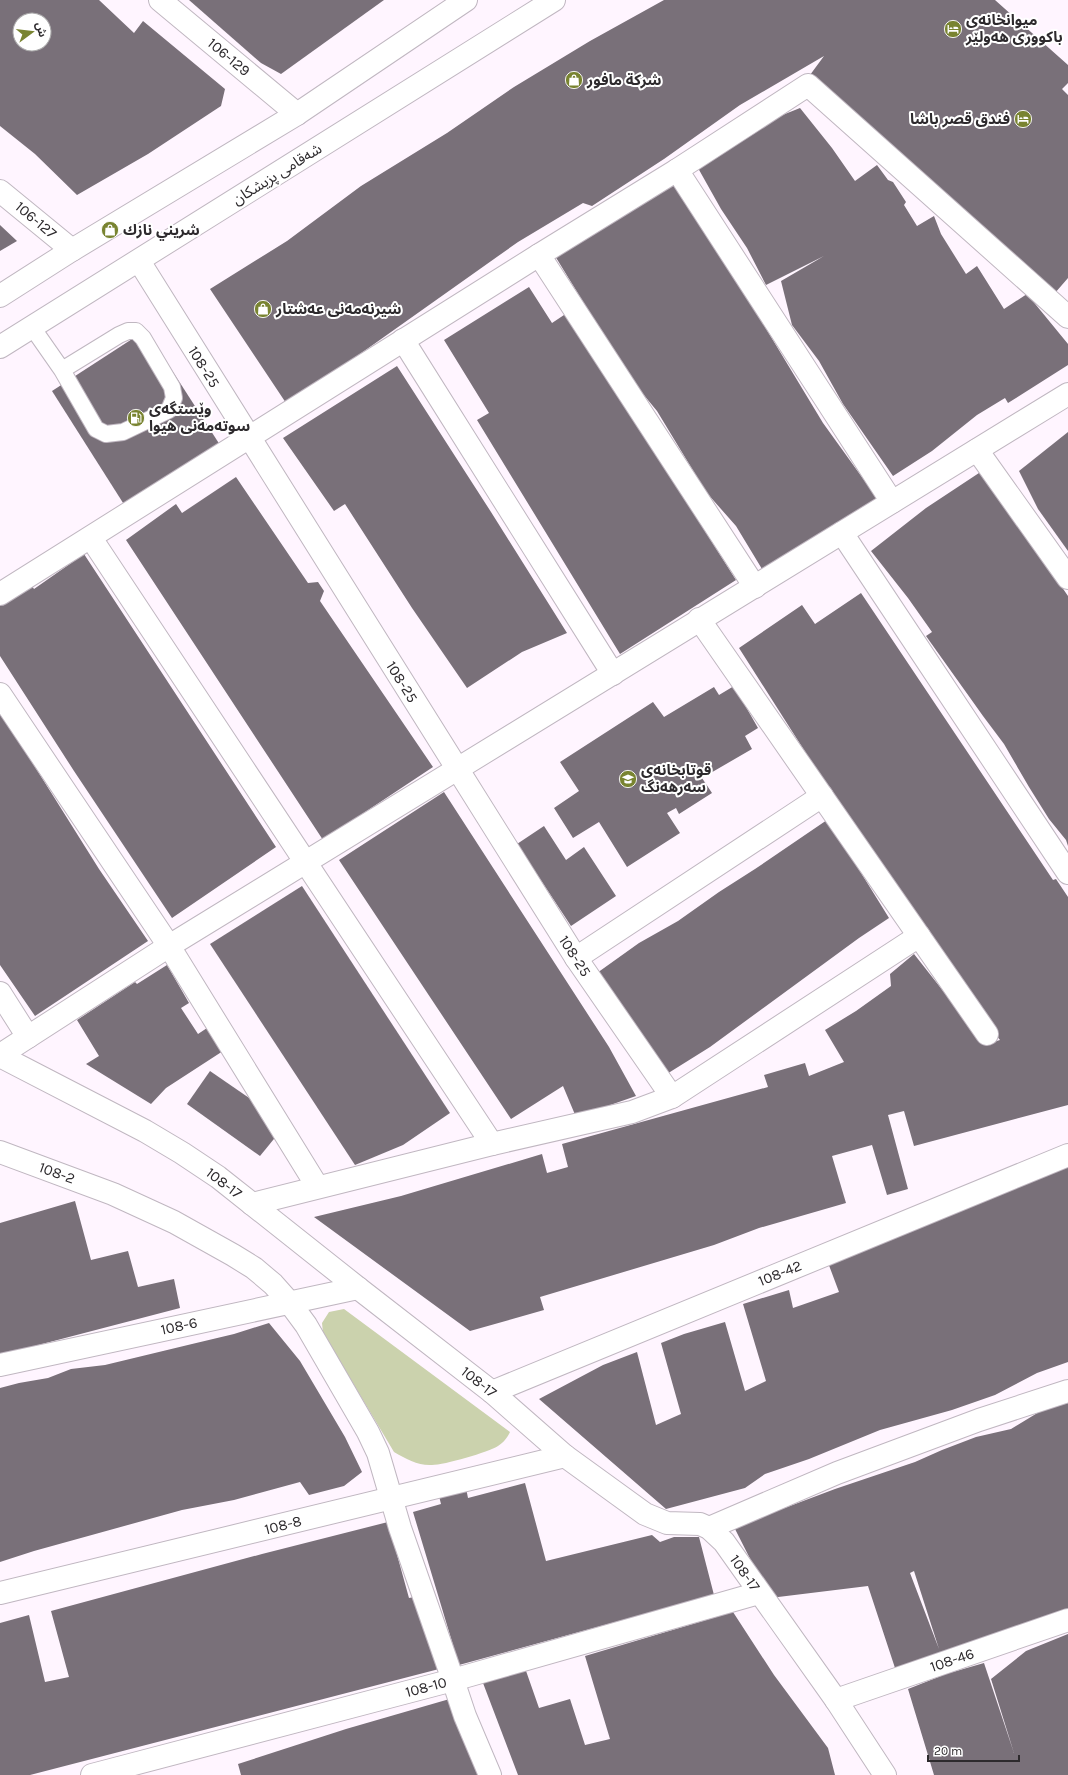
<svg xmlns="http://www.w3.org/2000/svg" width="1068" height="1775" viewBox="0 0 1068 1775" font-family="Karla,'Noto Sans Arabic',sans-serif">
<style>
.green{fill:#cbd2ad}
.building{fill:#797079;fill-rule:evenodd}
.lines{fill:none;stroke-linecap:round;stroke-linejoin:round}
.service-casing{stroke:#c0b7c1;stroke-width:18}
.minor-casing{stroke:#c0b7c1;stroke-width:24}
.secondary-casing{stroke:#c0b7c1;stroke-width:24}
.service{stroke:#fff;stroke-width:16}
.minor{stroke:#fff;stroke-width:22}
.secondary{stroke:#fff;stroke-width:22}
.labels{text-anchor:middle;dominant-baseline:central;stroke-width:4;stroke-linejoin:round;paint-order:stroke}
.poi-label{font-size:15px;font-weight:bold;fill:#2d2a2d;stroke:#fff;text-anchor:start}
.street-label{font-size:15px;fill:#2d2a2d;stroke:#fff}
</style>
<rect width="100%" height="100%" fill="#fff5ff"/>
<!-- green -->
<path class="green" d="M344,1309l166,123c-3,6 -6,10 -12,14 -9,6 -54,19 -66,19 -13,1 -26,-6 -38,-13l-71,-119 -1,-10 7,-11z"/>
<!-- building -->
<g class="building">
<path d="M0,0h99l35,33 9,-12 82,68 -4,17 -73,48 -71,41 -42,-41 -35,-28zM20,20h24v24h-24z"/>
<polygon points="189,0 384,0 281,74 261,63"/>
<polygon points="664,0 995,0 1068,65 1068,83 1062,89 1068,95 1068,278 1055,293 810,75 824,56 740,105 664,159 592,206 583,203 518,242 360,354 286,403 210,289 287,241 361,186 447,133 514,87 590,41"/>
<polygon points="800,108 832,148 855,181 877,165 888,180 893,182 906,202 904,205 917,226 934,216 941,234 966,274 977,266 1004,309 1027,294 1068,344 1068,365 1008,403 1005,398 977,415 932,451 893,476 843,404 819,361 792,325 781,281 824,256 766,285 747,248 721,209 698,168 755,133 775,118"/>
<polygon points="675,178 823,423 877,498 762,569 736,526 706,492 657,411 629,377 552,251"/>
<polygon points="0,225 17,241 0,251"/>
<polygon points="529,287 552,323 567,313 736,580 620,654 477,420 489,413 444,340"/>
<polygon points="146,330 220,445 125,506 52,391"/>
<polygon points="397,366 491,512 567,633 522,652 467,688 412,608 345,504 334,511 283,438"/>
<polygon points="1068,432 1068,551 1038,509 1019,471"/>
<polygon points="982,471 1068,596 1068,846 1066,840 1049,819 1029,787 1004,744 983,716 926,636 932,632 908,598 871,551 926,508"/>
<polygon points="236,477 308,583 318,582 324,591 320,601 433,767 323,840 126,540 176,504 182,513"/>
<polygon points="84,554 276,847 172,918 74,771 0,656 0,603 30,583 34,589"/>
<polygon points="861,593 1053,880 1056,879 1068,897 1068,1105 914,1146 904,1111 888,1115 908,1189 887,1195 872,1145 832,1156 846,1203 759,1228 714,1245 540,1297 544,1310 470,1331 314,1217 401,1196 542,1154 547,1173 568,1167 562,1144 768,1087 764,1075 805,1063 809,1076 844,1062 825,1030 856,1011 891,986 890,974 914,954 981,1039 987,1044 1000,1040 988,1025 943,951 918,919 839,805 739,648 802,605 815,624"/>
<polygon points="734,686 758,728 745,736 752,749 702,778 712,793 679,814 676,808 667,813 680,833 627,867 599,822 573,838 554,808 579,791 560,762 653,702 664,717 714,687 719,695"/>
<polygon points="0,711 99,869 148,941 35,1016 0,965"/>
<polygon points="444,792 609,1047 636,1096 576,1117 563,1086 511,1119 339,860"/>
<polygon points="827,820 858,868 889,918 859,938 710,1047 662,1077 597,973 639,943 678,921 719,892 755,869"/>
<polygon points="544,826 566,860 584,847 616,896 571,926 517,844"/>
<polygon points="302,886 450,1113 403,1145 355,1165 210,944"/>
<polygon points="167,965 189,1003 181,1008 198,1034 207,1028 223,1051 166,1088 151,1104 86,1064 99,1056 77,1020 135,982 137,984"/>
<polygon points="210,1071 255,1102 278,1134 260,1156 187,1104"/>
<polygon points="1068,1165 1068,1362 1037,1373 995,1395 952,1410 880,1430 809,1459 765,1474 745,1488 666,1509 539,1399 603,1365 637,1352 656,1425 681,1414 661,1343 684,1334 725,1322 745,1391 766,1381 743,1304 789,1290 793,1308 839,1292 827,1260"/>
<polygon points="75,1201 91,1260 128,1251 138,1287 174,1279 180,1308 0,1355 0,1223"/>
<polygon points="269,1323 300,1361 345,1437 362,1472 344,1486 309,1495 300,1482 234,1500 182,1510 34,1551 0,1562 0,1388 19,1383 48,1378 71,1369 105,1365 192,1344 234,1334"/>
<path d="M1068,1403v206l-63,24 -109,38 -28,-85 -98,12 -36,-71 101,-38 80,-27 27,-12 34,-13 35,-8 28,-17zM914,1571l25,78 -29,-76z"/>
<polygon points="525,1483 546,1561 652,1535 660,1542 674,1537 699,1537 714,1595 459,1665 413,1512 441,1504 439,1496 466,1488 468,1498"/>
<polygon points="388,1522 409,1598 419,1596 439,1669 30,1775 0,1775 0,1623 29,1615 45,1682 69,1677 51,1611 262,1554"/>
<polygon points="733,1612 774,1675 828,1748 835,1775 518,1775 483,1683 525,1668 539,1708 570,1699 585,1745 610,1739 585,1656"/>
<polygon points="1068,1634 1068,1775 934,1775 908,1689 946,1674 984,1663 1014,1753 991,1679 1026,1651"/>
<polygon points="453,1698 482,1775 241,1775 238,1764 346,1729"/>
</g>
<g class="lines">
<defs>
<polyline id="service" points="32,327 62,370 96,429 106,434 123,432 169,410 174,398 172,387 143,338 136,331 128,331 119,335 62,370"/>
<g id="minor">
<polyline points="160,0 297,114"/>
<polyline points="677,170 892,502"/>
<polyline points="0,191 72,250"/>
<polyline points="539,255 755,587"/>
<polyline points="139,261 576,958 672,1097"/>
<polyline points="403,340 613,674"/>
<polyline points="977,450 1068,578"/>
<polyline points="842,533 1068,873"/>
<polyline points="91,538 492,1144"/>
<polyline points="0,594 539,255 677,170 808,85 1068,317"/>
<polyline points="699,619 987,1034"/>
<polyline points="0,694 169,946 317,1186"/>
<polyline points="576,958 822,796"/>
<polyline points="0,993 28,1037"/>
<polyline points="0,1055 169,946 1068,394"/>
<polyline points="0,1056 145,1131 182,1153 218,1177 358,1288 492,1392 565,1456 645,1514 667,1523 700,1524 709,1528 724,1542 836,1700 885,1775"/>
<polyline points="0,1152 113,1194 174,1222 233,1255 254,1268 273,1284 289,1302 306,1325 368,1432 378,1453 400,1528 453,1680 465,1716 490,1775"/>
<polyline points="252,1204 492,1144 632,1112 672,1097 919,936"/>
<polyline points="0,1365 358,1288"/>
<polyline points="492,1392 1068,1155"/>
<polyline points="709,1528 837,1473 979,1420 1068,1391"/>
<polyline points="0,1593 565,1456"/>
<polyline points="836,1700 1068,1620"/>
<polyline points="92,1775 453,1680 759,1593"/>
</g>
<g id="secondary">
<polyline points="0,296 72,250 297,114 466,0"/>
<polyline points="0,347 554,0"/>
</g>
</defs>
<!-- service casing -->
<use href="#service" class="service-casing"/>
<!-- minor casing -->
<use href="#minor" class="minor-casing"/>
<!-- secondary casing -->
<use href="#secondary" class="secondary-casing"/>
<!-- service -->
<use href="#service" class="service"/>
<!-- minor -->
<use href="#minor" class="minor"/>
<!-- secondary -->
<use href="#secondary" class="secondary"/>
</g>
<!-- icons -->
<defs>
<symbol id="hotel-disc" viewBox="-11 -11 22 22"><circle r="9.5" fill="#798431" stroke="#fff"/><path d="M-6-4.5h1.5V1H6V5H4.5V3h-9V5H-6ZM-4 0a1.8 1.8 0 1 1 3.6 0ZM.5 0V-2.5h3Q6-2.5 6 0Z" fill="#fff"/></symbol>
<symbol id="shop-disc" viewBox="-11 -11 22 22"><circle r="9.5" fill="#798431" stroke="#fff"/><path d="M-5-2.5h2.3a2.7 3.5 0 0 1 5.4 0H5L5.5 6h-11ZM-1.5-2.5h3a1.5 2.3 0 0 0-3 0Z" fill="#fff"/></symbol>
<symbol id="fuel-disc" viewBox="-11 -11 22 22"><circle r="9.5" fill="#798431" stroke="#fff"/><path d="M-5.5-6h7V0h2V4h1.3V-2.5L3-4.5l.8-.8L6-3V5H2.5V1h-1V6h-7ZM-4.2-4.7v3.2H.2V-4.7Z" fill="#fff"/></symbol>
<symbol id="school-disc" viewBox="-11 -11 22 22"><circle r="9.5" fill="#798431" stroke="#fff"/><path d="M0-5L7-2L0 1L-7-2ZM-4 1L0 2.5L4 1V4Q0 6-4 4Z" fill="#fff"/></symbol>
</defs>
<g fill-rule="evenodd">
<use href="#hotel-disc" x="943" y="19" width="20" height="20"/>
<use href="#shop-disc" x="564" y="70" width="20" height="20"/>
<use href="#hotel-disc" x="1013" y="109" width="20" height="20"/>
<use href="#shop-disc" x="100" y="220" width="20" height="20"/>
<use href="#shop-disc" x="253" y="299" width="20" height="20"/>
<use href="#fuel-disc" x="126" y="408" width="20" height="20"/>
<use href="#school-disc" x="618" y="769" width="20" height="20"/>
</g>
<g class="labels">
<!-- poi labels -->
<g class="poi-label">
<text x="966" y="20">میوانخانەی<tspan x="966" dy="17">باکووری هەولێر</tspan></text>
<text x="587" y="80">شركة مافور</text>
<text x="1010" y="119" text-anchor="end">فندق قصر باشا</text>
<text x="123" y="230">شريني نازك</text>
<text x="276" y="309">شیرنەمەنی عەشتار</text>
<text x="149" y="409">وێستگەی<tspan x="149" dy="17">سوتەمەنی هیوا</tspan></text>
<text x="641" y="770">قوتابخانەی<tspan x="641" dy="17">سەرهەنگ</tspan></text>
</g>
<!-- street labels -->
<g class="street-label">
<text transform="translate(229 57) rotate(40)">106-129</text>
<text transform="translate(277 174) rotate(-32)">شەقامی پزیشکان</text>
<text transform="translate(36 220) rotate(40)">106-127</text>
<text transform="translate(204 367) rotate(58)">108-25</text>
<text transform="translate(402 682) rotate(58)">108-25</text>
<text transform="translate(575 956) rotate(57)">108-25</text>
<text transform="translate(57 1173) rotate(20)">108-2</text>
<text transform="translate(224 1183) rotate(37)">108-17</text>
<text transform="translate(780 1273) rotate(-22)">108-42</text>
<text transform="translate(179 1326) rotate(-12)">108-6</text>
<text transform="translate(479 1382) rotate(38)">108-17</text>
<text transform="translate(283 1525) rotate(-14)">108-8</text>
<text transform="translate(745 1573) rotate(55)">108-17</text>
<text transform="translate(952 1660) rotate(-19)">108-46</text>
<text transform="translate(426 1687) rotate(-15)">108-10</text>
</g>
</g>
<!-- north arrow -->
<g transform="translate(32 32) rotate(75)"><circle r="19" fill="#ffffff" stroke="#abaaab"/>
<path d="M0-3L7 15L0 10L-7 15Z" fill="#798431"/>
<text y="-6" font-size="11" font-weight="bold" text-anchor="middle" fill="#2d2a2d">ش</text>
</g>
<!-- scale -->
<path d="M928 1755v6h91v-6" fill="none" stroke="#2d2a2d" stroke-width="2"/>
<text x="934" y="1755" font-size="12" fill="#2d2a2d" stroke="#ffffff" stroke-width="3" paint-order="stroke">20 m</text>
</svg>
